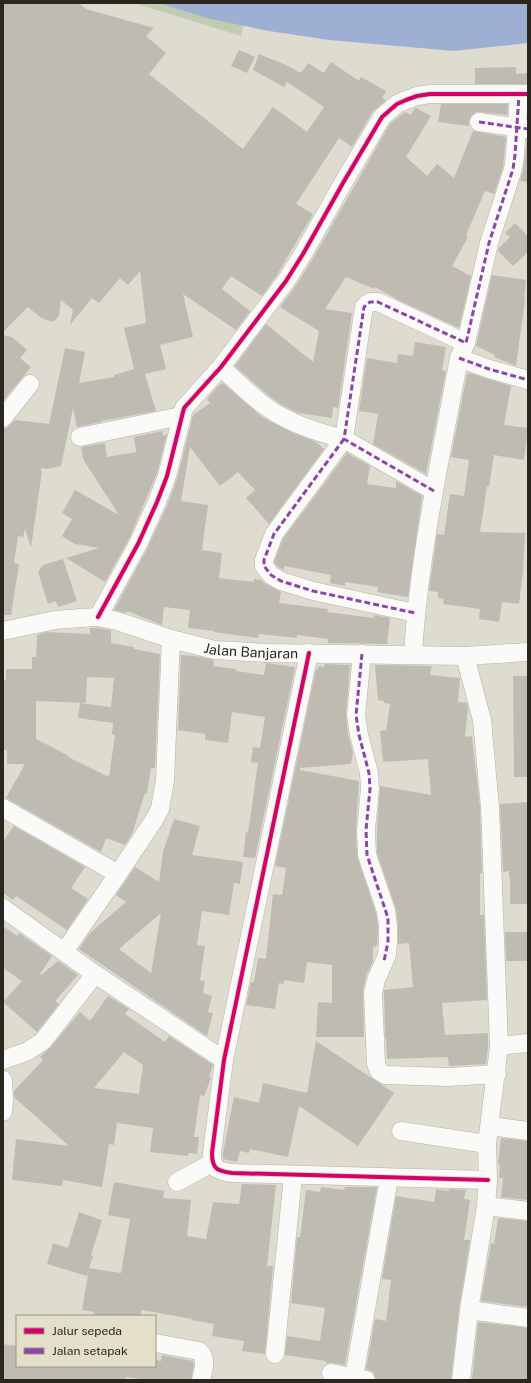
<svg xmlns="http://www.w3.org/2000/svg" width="531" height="1383" viewBox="0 0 531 1383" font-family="'Public Sans',sans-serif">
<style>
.green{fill:#bfccb2}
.water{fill:#9db0d4}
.building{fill:#bebcb2;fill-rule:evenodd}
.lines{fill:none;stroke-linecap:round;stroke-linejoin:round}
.minor-casing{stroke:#b5b3aa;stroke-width:19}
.minor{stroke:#fafaf8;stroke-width:18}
.quiet{stroke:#8e44ad;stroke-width:3;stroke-dasharray:6 3;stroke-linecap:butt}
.cycleway-casing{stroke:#e4dfc9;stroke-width:6}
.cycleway{stroke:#d6006c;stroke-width:4}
.labels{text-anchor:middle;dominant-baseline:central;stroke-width:3;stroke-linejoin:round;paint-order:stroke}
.street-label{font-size:14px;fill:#29271f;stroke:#e4dfc9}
</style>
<rect width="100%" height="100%" fill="#dedbcf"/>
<!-- green -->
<polygon class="green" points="134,3 248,3 241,36"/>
<!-- water -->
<polygon class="water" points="159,3 528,3 528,43 454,51 329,40 269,31 206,18"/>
<!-- building -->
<g class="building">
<polygon points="3,3 79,3 86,9 154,28 146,36 166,53 149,74 243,149 273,107 307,132 324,107 287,82 284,87 253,70 259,54 286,65 301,73 308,63 324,73 331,62 359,81 361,77 386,91 382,98 386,100 373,111 352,147 339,138 296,204 313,214 277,275 262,296 231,276 222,289 250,311 236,330 183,294 193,337 160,345 166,369 145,374 156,411 101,421 101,422 77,427 73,408 61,466 47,469 42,468 40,470 42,471 31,548 25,529 23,537 18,536 14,563 19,564 11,615 3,615 3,428 7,428 15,420 49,424 65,348 85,352 79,383 114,377 114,375 134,369 124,328 146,323 140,271 128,285 120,278 99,303 92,298 70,325 73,310 61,300 59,316 53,322 46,320 40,317 28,307 3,332"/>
<polygon points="239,50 255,57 247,73 231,66"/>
<polygon points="516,67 516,74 528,73 528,84 475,84 475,68"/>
<polygon points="441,104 508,104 507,115 481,112 476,112 471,116 469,121 469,126 438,122"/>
<polygon points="415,108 416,108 431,116 406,157 427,176 437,164 454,178 473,131 506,137 503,167 494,194 485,191 466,235 468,237 452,266 471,276 459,328 400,301 375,287 374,289 346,277 325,309 352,313 338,408 333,407 332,418 298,413 282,405 268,395 235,366 266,324 313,362 319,331 280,307 295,287 312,260 390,124 405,112 411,115"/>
<polygon points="527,139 528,139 528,182 520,181 523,171"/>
<polygon points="515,223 528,236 528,252 513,266 498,251 499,248 510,237 505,233"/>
<polygon points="492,275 526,280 524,300 525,300 516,366 494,357 495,355 476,346"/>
<polygon points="3,335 12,337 27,350 20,358 31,367 3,401"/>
<polygon points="415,342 446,347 442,370 446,371 426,474 373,444 378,414 359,411 367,358 397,363 398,354 413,356"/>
<polygon points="469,373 511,386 504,425 528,428 524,460 494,455 489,487 487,486 480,532 525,533 523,571 519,604 502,602 499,622 479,619 480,609 443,604 444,599 438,598 438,592 429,591 437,534 444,535 450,494 464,496 469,460 451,457 467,374 468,374"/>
<polygon points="223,383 262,417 291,432 316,442 324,449 269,524 246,498 255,490 238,472 220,486 190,447 181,501 208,505 202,550 222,553 219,578 254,582 254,579 261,580 266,584 281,592 279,603 328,609 327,612 374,618 374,615 390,618 387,644 328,643 328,639 297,635 297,638 259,634 258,638 214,632 214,631 188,628 190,610 164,607 162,625 127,611 126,613 114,610 147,549 167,506 177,479 193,415 210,403 207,399 217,387"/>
<polygon points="162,431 163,436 167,434 157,473 129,539 105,582 66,558 99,548 75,544 62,536 72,519 62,513 75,490 119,515 83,459 81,447 105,443 107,457 136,452 134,437"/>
<polygon points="347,453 370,466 367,484 396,488 396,481 422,496 408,597 377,592 378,587 345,582 345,586 330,583 331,575 284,566 284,570 278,567 274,562 283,539"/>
<polygon points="63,559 77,601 58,607 56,601 48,604 38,572 43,565"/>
<path d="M90,628h7l14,2v13l23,4v2l26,5 -5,114h-4l-4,25h-2l-13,41 -7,11 -19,-7 -5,14 -95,-54 19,-34h-18v-14h-4v-70h3v-11h26v-12h4l1,-22 10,-3 43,2zM87,677l27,1 -3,29 -31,-4 -2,15 35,5 -1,11 3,1 -6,42 -41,-20 1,-1 -33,-17v-38l50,2z"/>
<polygon points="181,655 196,656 214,660 213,666 236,669 236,671 264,675 266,663 295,667 255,858 243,857 246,832 248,833 258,763 251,762 253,747 260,748 265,717 232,712 228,743 205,740 205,734 178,730"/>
<polygon points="325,664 350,665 346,714 348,734 353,753 351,764 300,768 300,770 359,781 356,829 357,856 376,913 378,927 377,946 373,947 373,961 366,976 363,991 364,1037 316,1037 318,1002 332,1003 332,965 307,962 304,983 284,980 284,984 279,983 275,1009 246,1005 251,982 254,982 258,958 266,959 273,894 282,895 286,868 275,866 316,669 318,670 318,666 324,667"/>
<polygon points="375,665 432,666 430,675 460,678 458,702 467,703 468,708 465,737 472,736 480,808 482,873 480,873 480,915 484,915 487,1000 442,1003 445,1035 488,1033 488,1046 486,1064 449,1066 448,1057 387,1059 386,1038 385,1038 384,990 413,987 409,943 398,944 398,926 396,909 377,853 377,830 380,786 431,795 428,759 383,762 380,731 386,730 390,704 384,703 384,701 378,700"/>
<polygon points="513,676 528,676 528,777 514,777"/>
<polygon points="528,802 528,904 510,904 510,877 509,877 509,871 503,872 500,804"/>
<path d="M174,819l26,7 -8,29 51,7 -3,22 -6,-1 -5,32 -27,-4 -5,34 8,1 -5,34 5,1 -2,12 9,3 -4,16 5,1 -6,23 -128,-87 11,-16 36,-31 -10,-7 19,-28 24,15 4,-30zM161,913l-10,60 -32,-24z"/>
<polygon points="14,826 85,867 71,888 88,899 67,930 16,896 13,900 3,893 3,841"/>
<polygon points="3,926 17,936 19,933 52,956 40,974 41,975 58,961 78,975 55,1001 59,1004 37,1032 3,1002 22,981 3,968"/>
<polygon points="505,932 528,932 528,961 506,961"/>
<path d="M108,996l21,13 -4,5 40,28 4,-6 44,29 -4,12 2,1 -7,18 -4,-1 -6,42h5l-2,17 -8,-1 -1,3 -38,-4 3,-24 -36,-5 -3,22 -5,-1 -7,43 -39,-7 -1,6 -50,-6 4,-41 53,7 -55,-49v-6l29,-31 -3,-3 11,-10 29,-35 10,9zM124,1052l19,13 -4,29 -45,-6z"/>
<polygon points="316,1041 394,1093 358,1146 299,1106 288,1157 250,1149 249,1153 240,1151 237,1162 223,1159 223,1153 234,1097 259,1103 263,1083 307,1093"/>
<polygon points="501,1138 528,1141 528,1200 501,1197 503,1178 499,1178 500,1165 498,1164"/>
<polygon points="114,1182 164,1191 163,1198 191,1200 187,1236 206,1239 213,1202 239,1204 242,1184 276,1185 267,1266 273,1266 265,1354 242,1351 244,1341 212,1336 214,1324 191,1320 192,1319 142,1310 140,1316 93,1316 94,1312 82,1310 89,1269 87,1276 47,1264 53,1243 68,1248 79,1212 102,1220 91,1255 93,1256 89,1268 121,1273 130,1219 108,1215"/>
<polygon points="321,1187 344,1190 345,1187 377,1187 345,1365 333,1363 326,1363 326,1361 285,1355 287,1336 320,1341 325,1308 291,1303 297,1237 300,1237 306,1190 320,1192"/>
<polygon points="436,1189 449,1191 449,1189 466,1190 464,1199 470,1200 464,1240 470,1240 459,1309 451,1380 376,1380 373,1372 366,1369 375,1319 386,1321 391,1280 382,1279 396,1196 434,1202"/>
<polygon points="498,1218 528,1221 528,1307 481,1301 491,1243 494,1244"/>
<polygon points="478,1322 528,1328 528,1380 472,1380"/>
<polygon points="3,1344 17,1346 17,1366 155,1366 155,1360 161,1361 162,1355 193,1361 194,1364 191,1380 149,1380 126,1377 125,1380 3,1380"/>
</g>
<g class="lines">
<defs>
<g id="minor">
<polyline points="479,122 527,129"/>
<polyline points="459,358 489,369 528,380"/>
<path d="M221,367c15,14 30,29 47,41 23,16 49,24 76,31l-70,95 -10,26v6l7,9 10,6 32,10 102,22"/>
<polyline points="3,418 30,384"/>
<polyline points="80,437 181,416"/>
<polyline points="434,491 344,439 364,307 370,302 378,302 466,343 489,243 513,169 515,155 519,95"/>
<polyline points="98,617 138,544 157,502 167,476 184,408 221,367 286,281 303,254 343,183 382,117 397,104 406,100 417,96 430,94 528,94"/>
<path id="s1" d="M3,631l52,-11 26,-2 17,-1 19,4 54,18 44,11 52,3 198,3 63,-4"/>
<path d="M309,653l-85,407 -12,93c0,16 5,18 20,20l256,7"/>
<polyline points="362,654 356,715 359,735 369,773 370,789 366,830 367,855 386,911 388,926 388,942 387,955 376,980 373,993 376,1064 379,1071 385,1075 449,1077 497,1074"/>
<path d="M413,654c6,-100 28,-198 46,-296l7,-15"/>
<polyline points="3,808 118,874"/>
<polyline points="3,908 64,952"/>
<polyline points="95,974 224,1060"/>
<polyline points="499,1046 528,1043"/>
<polyline points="3,1060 28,1051 43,1041 95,974 64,952 118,874 154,820 160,809 165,780 171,639"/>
<polyline points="3,1080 4,1100 3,1112"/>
<polyline points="490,1126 528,1131"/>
<polyline points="401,1131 487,1144"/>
<polyline points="177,1182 212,1163"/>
<polyline points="486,1206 528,1211"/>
<polyline points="469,1310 528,1318"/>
<path d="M155,1343l44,8c9,7 4,20 2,29"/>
<polyline points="275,1354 293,1176"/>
<polyline points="331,1373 366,1380"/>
<polyline points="354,1377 389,1178"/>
<polyline points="461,1380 469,1310 486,1206 488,1180 487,1144 499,1046 490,807 482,720 465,656"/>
</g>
</defs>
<!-- minor casing -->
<use href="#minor" class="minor-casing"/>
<!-- minor -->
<use href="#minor" class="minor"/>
<!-- quiet -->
<g class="quiet">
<polyline points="479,122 528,129"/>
<polyline points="459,358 489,369 528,380"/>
<polyline points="344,439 274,534 264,560 264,566 271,575 281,581 313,591 415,613"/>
<polyline points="434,491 344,439 364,307 370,302 378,302 466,343 489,243 513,169 515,155 519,95"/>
<polyline points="362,654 356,715 359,735 369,773 370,789 366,830 367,855 388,918 388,942 384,961"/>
</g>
<defs>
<g id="cycleway">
<polyline points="98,617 138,544 157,502 167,476 184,408 221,367 286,281 303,254 343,183 382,117 397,104 406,100 417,96 430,94 528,94"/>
<path d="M309,653l-85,407 -12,93c0,16 5,18 20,20l256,7"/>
</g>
</defs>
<!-- cycleway casing -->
<use href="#cycleway" class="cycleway-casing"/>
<!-- cycleway -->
<use href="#cycleway" class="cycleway"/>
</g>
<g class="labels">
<!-- street labels -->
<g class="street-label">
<text stroke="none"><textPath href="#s1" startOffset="254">Jalan Banjaran</textPath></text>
</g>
</g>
<!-- border -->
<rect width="531" height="1383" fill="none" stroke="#29271f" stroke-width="8"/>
<!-- legend -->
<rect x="16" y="1315" width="140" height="52" fill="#e4dfc9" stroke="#999585"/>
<rect x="24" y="1328" width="20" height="6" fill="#d6006c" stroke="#999585"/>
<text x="52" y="1335" font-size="12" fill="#29271f">Jalur sepeda</text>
<rect x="24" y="1348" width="20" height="6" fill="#8e44ad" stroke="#999585"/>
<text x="52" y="1355" font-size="12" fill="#29271f">Jalan setapak</text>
</svg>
